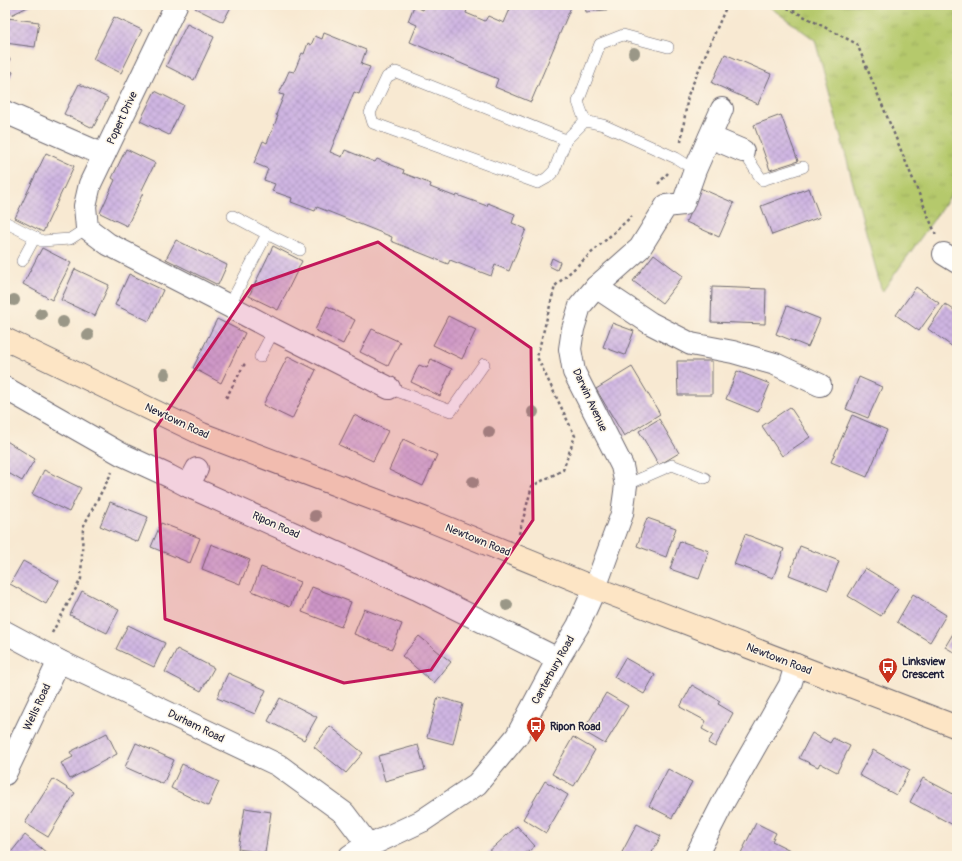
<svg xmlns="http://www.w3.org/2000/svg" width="962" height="861" viewBox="0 0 962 861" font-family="Pangolin,sans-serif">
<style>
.grass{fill:url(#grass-tufts);stroke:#6c7654}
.building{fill:url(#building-cross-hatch)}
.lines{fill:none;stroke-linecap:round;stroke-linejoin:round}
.service-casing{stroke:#6d6870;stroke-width:12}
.minor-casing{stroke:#6d6870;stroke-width:24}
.secondary-casing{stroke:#6d6870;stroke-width:24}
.path{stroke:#6d6870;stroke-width:2.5;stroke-dasharray:3 3;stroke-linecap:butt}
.service{stroke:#fff;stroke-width:11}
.minor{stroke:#fff;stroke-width:22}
.secondary{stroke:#fde5c5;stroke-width:22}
.tree{fill:#9a9787}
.marked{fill:#c2185b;fill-opacity:0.2;stroke:#c2185b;stroke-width:3;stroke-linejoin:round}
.labels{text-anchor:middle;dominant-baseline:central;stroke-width:3;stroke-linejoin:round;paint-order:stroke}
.street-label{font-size:11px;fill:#22223b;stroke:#fcf5e5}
.poi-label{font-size:11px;font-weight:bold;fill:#22223b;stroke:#fcf5e5;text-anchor:start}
</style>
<defs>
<pattern id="grass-tufts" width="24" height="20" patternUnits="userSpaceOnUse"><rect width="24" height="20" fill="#b5c96c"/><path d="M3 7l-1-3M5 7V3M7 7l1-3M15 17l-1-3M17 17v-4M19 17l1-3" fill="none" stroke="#9bac5e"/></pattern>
<pattern id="building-cross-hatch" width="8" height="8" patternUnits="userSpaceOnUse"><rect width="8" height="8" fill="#cfb5e2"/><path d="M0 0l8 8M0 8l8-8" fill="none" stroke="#b19bc3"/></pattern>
</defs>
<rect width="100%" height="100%" fill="#fcf5e5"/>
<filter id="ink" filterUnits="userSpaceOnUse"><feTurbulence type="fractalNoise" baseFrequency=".025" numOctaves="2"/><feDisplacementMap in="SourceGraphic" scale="8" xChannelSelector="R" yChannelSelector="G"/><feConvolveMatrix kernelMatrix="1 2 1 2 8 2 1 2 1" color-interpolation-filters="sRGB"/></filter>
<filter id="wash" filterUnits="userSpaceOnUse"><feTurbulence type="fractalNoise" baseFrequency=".012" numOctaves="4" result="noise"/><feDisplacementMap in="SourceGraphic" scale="16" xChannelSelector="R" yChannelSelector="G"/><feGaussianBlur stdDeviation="0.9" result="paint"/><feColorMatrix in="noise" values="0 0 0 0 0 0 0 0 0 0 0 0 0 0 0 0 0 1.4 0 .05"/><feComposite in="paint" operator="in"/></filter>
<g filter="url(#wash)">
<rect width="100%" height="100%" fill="#f8e9d2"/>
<!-- grass -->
<polygon class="grass" points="767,5 957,5 957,187 882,292 815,40"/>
<g id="blocks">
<!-- building -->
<g class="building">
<polygon points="6,5 32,5 11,15"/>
<polygon points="196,5 232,5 223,22 195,8"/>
<polygon points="425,5 449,5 452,6 452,5 454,5 467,10 466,13 485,21 488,16 504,23 511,7 515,9 517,5 579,5 579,6 571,7 531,102 495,87 498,79 410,42 417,25 408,21 414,6 423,10"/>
<polygon points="585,5 624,5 624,8 586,12"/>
<polygon points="114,17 142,30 121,73 93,59"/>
<polygon points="7,18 39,22 35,47 5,43"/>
<polygon points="187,24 214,37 194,80 166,66"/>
<polygon points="324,33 366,50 361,64 370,67 359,94 354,92 330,152 342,157 345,150 375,162 377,159 404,170 403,173 431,184 430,187 456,197 457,195 487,206 488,203 515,214 512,223 526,229 509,271 495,265 491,276 450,260 448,264 391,241 392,237 317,207 315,211 291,202 292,198 272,191 275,184 264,180 268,169 254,163 263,141 267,143 278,116 276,115 284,95 279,94 289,71 294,72 302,53 304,54 308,43 311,45 315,36 322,39"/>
<polygon points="725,54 771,74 758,104 712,83"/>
<polygon points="5,56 10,59 5,69 13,72 5,89"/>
<polygon points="79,84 108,98 93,128 64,114"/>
<polygon points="155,91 183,105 169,135 140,121"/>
<polygon points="781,115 798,161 770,170 754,125"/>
<polygon points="126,149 155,163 141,192 143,193 127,226 100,213 115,180 112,178"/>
<polygon points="46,153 74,166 43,232 15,218"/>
<polygon points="700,188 734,203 719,237 686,222"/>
<polygon points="809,188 820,217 772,235 761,206"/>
<polygon points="176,240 227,265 218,285 166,259"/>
<polygon points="273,246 302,261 278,310 249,296"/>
<polygon points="42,248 71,263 52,300 23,284"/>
<polygon points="654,254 683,276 662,303 633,281"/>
<polygon points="552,258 560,262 557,270 549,266"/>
<polygon points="75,269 109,285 95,316 61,300"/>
<polygon points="129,274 163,290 149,321 115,305"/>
<polygon points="712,287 766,289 765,324 711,322"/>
<polygon points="916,287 939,303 919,331 896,315"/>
<polygon points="945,304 957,312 957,350 928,329"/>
<polygon points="327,306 355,320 343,344 315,330"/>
<polygon points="787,306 820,319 808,347 776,334"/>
<polygon points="448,316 476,330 462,359 433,345"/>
<polygon points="217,319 245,333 221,383 193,368"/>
<polygon points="612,323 634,331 625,355 603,347"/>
<polygon points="372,329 400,342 388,366 360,352"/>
<polygon points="288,356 316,370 292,419 263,405"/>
<polygon points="431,359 452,369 440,396 411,382 419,365 427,368"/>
<polygon points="677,361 712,361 712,395 678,395"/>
<polygon points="632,367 660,414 624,436 596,389"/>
<polygon points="737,371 770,384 758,412 726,399"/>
<polygon points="859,377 882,387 868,418 846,409"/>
<polygon points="790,407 810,437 782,456 762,426"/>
<polygon points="354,415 388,431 373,461 339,445"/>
<polygon points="852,415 887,430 867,477 831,462"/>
<polygon points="659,419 679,453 659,465 639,431"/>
<polygon points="403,439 437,455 423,486 389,470"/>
<polygon points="5,440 35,459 22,481 5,471"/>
<polygon points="44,470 81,488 69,512 32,494"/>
<polygon points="110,502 148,517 138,542 100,526"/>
<polygon points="647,518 676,528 666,557 637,546"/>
<polygon points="161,523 200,538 190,563 151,547"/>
<polygon points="745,534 784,549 773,578 734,564"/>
<polygon points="680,541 709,551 699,579 670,569"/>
<polygon points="211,544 250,560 240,584 202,569"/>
<polygon points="800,546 839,561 828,590 789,575"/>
<polygon points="23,561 59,581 46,604 10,584"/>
<polygon points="261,567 300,582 290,607 252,591"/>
<polygon points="865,568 898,588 881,616 848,596"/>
<polygon points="312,587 351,602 341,627 302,612"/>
<polygon points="82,591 119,610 107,633 70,615"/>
<polygon points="913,594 946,615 930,642 897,622"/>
<polygon points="364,609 402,624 392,649 354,634"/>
<polygon points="128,625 165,643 154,667 116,649"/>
<polygon points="957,627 957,654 945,647"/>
<polygon points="419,636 451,662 434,683 402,656"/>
<polygon points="177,649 214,668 201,691 165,672"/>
<polygon points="625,658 655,675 644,694 614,677"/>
<polygon points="228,673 266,690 255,714 217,698"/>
<polygon points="692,685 720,701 718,704 733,713 715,747 708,743 713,735 702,729 706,721 680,707"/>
<polygon points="606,693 628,706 605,744 583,731"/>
<polygon points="438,697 463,704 453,744 427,737"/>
<polygon points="280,698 317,717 304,740 268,721"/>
<polygon points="330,726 363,753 346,773 314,747"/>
<polygon points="107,733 117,754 70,779 61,763 73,757 70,752"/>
<polygon points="812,733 830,743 833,738 850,746 837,772 820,763 818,767 799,758"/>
<polygon points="573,737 595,750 574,786 552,774"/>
<polygon points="136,743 174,760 163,784 125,767"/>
<polygon points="418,745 425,770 385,781 378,756"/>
<polygon points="873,750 910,770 896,795 859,775"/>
<polygon points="182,764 219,782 208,806 171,788"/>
<polygon points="668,769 692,782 672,818 649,806"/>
<polygon points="923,778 957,796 957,823 955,826 910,802"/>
<polygon points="53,779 75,793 48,837 25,823"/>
<polygon points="545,781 568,795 546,833 523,819"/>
<polygon points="245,808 271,812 265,853 238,849"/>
<polygon points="756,823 776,833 772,841 796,853 795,856 747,856 741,853"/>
<polygon points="637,824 661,836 650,856 620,856"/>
<polygon points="517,826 535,846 523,856 488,856 486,854"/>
<polygon points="25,835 47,853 45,856 8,856"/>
</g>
</g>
</g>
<g filter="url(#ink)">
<use href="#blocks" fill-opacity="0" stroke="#6d6870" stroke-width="1"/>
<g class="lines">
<defs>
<g id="service">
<polyline points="585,121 578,102 600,44 623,35 668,47"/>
<polyline points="566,140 396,72 387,77 370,113 373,123 538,183 547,178 554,171 566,140 585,121 603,125 676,158 695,170"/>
<polyline points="743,151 762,180 803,167"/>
<polyline points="5,222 42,241 70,239 87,228"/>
<polyline points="267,234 300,250"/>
<polyline points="22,261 35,237"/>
<polyline points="229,306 267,234 233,216"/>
<polyline points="260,357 274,330"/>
<polyline points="389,388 451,411 484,364"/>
<polyline points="626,485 672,465 705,478"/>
</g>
<g id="minor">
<polyline points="5,112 104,155 176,5"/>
<polyline points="710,137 743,151"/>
<polyline points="104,155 90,184 85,206 87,228 108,244 229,306 274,330 389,388"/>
<polyline points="944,254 957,262"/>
<polyline points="596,287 650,323 691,344 733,352 775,364 820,385"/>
<polyline points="5,388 121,454 169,476 188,486 417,589 558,659"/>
<polyline points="188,486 197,469"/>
<polyline points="5,632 59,661 278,765 344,813 369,846"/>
<polyline points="5,774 59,661"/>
<polyline points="350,856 356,852 422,821 477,784 517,736 558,659 578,626 595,588 622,514 626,485 622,466 574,372 570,349 573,329 580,306 596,287 640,248 666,206 683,204 695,170 722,109"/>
<polyline points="696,856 724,801 790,685 796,665"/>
</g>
<polyline id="secondary" points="5,339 202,434 426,519 595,588 957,727"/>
</defs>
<!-- service casing -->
<use href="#service" class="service-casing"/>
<!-- minor casing -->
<use href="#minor" class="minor-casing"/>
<!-- secondary casing -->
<use href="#secondary" class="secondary-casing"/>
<!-- path -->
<g class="path">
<polyline points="782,5 857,44 936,235"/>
<polyline points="681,142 688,95 727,5"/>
<polyline points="658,184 668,173"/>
<polyline points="226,398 244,365 246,363"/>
<polyline points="519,534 532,486 563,470 575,436 537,357 555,286 632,216"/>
<polyline points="52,633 81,579 83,527 112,472"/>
</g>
<!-- service -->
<use href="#service" class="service"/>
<!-- minor -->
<use href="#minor" class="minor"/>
<!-- secondary -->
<use href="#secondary" class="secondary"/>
</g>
<!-- trees -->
<g class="tree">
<circle cx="634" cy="53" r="6"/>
<circle cx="14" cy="300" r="6"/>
<circle cx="41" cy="314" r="6"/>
<circle cx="63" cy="322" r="6"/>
<circle cx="88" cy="335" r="6"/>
<circle cx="165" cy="374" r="6"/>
<circle cx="533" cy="412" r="6"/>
<circle cx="489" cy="432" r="6"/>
<circle cx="473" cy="482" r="6"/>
<circle cx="315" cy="516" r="6"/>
<circle cx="507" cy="605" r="6"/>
</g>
</g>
<!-- marked area -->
<path class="marked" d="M378,242l153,106 2,172 -102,150 -87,13 -179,-64 -10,-190 97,-143z"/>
<!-- icons -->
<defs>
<symbol id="bus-pin" viewBox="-11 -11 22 30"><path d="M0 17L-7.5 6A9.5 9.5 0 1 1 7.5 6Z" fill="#c8321e" stroke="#fcf5e5"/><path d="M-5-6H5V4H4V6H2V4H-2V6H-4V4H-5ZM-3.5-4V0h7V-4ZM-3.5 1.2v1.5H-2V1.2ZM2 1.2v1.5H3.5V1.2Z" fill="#fff"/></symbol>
</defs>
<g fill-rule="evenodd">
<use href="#bus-pin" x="877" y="656" width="22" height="30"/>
<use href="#bus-pin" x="525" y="715" width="22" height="30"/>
</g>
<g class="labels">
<!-- street labels -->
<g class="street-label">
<text transform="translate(122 118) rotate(-65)">Popert Drive</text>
<text transform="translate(590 400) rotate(65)">Darwin Avenue</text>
<text transform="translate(177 421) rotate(25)">Newtown Road</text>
<text transform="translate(276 525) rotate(24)">Ripon Road</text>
<text transform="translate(478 540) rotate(22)">Newtown Road</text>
<text transform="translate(779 659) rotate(21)">Newtown Road</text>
<text transform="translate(553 670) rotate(-61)">Canterbury Road</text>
<text transform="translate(37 707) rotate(-65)">Wells Road</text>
<text transform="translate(196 726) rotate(26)">Durham Road</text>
</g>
<!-- poi labels -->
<g class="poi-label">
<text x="902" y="661">Linksview<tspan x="902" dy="13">Crescent</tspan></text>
<text x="550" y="726">Ripon Road</text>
</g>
</g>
<!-- margin -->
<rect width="962" height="861" fill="none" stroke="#fcf5e5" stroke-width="20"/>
</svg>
